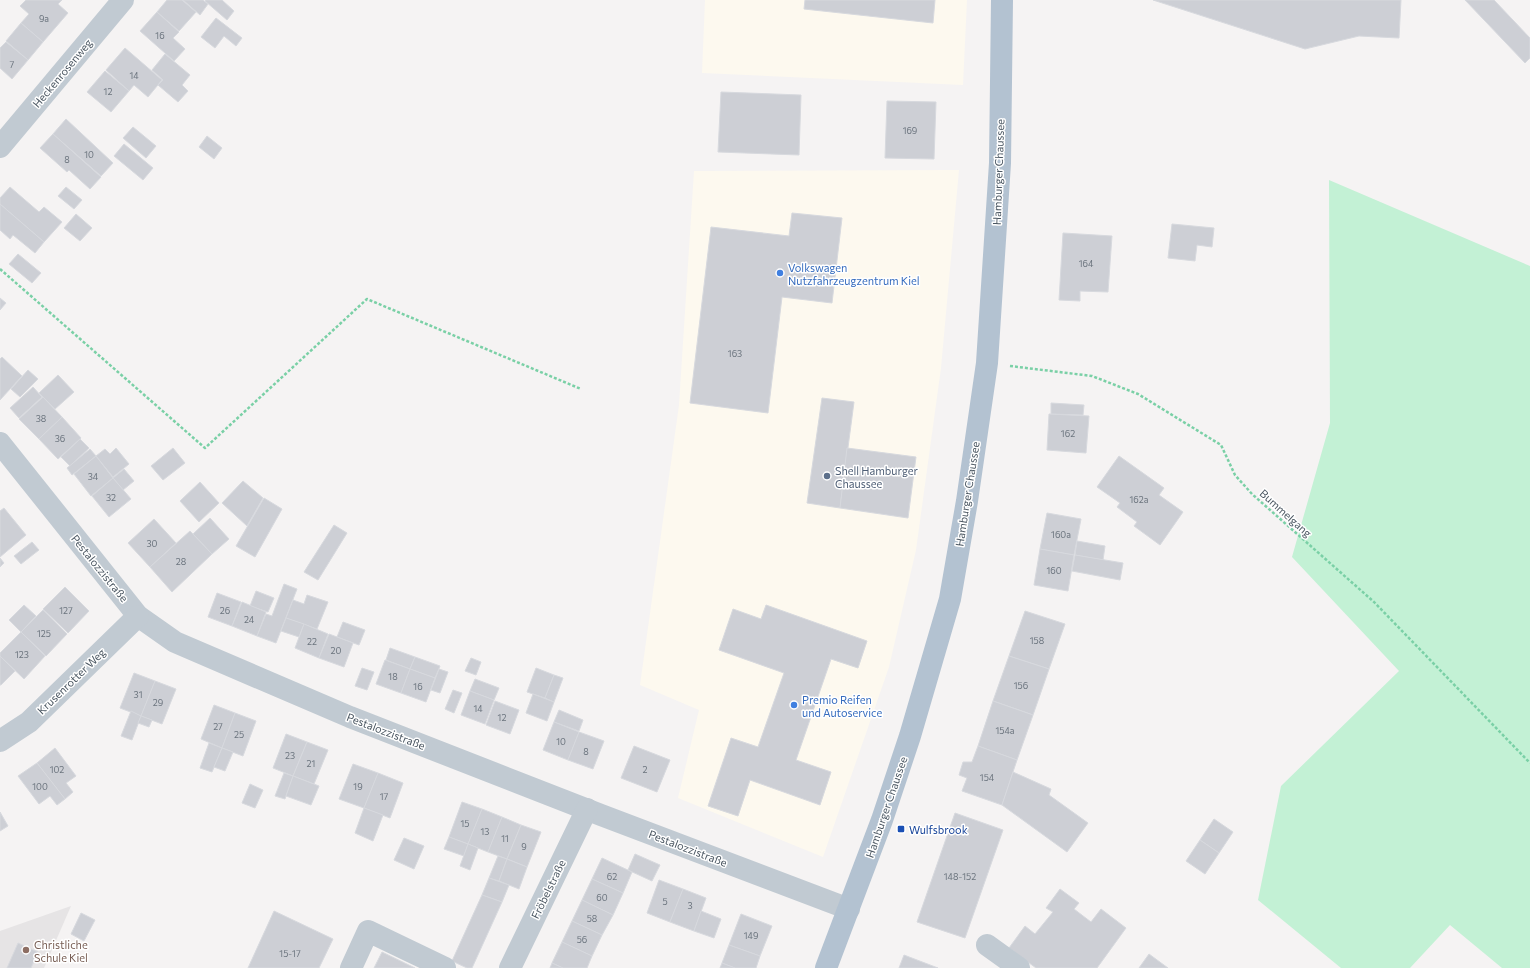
<svg xmlns="http://www.w3.org/2000/svg" width="1530" height="968" viewBox="0 0 1530 968" font-family="Commissioner,sans-serif">
<style>
.commercial{fill:#fdf9ef}
.education{fill:#e6e4e5}
.green{fill:#c3f1d5}
.building{fill:#cdcfd5;stroke:#d7d9de}
.lines{fill:none;stroke-linecap:round;stroke-linejoin:round}
.path{stroke:#7ad0a6;stroke-width:2.5;stroke-dasharray:3 2;stroke-linecap:butt}
.minor{stroke:#c1cad2;stroke-width:22}
.major{stroke:#b3c2d1;stroke-width:22}
.shop-dot{fill:#3f7fe0;stroke:#fff;stroke-width:1.5}
.service-dot{fill:#5c6f8a;stroke:#fff;stroke-width:1.5}
.transit-dot{fill:#1a4fb4;stroke:#fff;stroke-width:1.5}
.education-dot{fill:#8d6e63;stroke:#fff;stroke-width:1.5}
.labels{text-anchor:middle;dominant-baseline:central;stroke-width:3;stroke-linejoin:round;paint-order:stroke}
.number-label{font-size:9px;fill:#6b747e}
.street-label{font-size:11px;fill:#4a5661;stroke:#fff}
.shop-label{font-size:11px;fill:#366cbe;stroke:#fff;text-anchor:start}
.service-label{font-size:11px;fill:#4e5e75;stroke:#fff;text-anchor:start}
.transit-label{font-size:11px;fill:#164399;stroke:#fff;text-anchor:start}
.education-label{font-size:11px;fill:#785e54;stroke:#fff;text-anchor:start}
</style>
<rect width="100%" height="100%" fill="#f5f3f3"/>
<!-- commercial -->
<g class="commercial">
<polygon points="705,0 967,0 963,85 702,73"/>
<polygon points="959,170 941,368 916,550 889,667 823,857 678,798 699,710 640,685 679,405 694,171"/>
</g>
<!-- education -->
<polygon class="education" points="71,906 44,968 0,968 0,931"/>
<!-- green -->
<polygon class="green" points="1329,180 1530,266 1530,968 1502,968 1450,925 1410,968 1341,968 1258,900 1281,786 1399,671 1292,557 1330,423"/>
<!-- building -->
<g class="building">
<polygon points="26,0 62,0 58,4 68,13 43,42 21,23 29,14 20,6"/>
<polygon points="167,0 182,0 196,12 179,31 157,12"/>
<polygon points="183,0 203,0 208,4 200,15"/>
<polygon points="206,0 222,0 234,11 227,20 205,1"/>
<polygon points="805,0 935,0 933,23 804,9"/>
<polygon points="1153,0 1401,0 1399,38 1359,36 1305,49"/>
<polygon points="1465,0 1494,0 1530,38 1530,58 1525,63"/>
<polygon points="157,12 179,32 173,38 185,49 174,61 140,31"/>
<polygon points="216,18 242,38 236,46 224,36 215,48 201,37"/>
<polygon points="21,23 43,42 28,60 6,41"/>
<polygon points="6,42 28,60 12,79 0,68 0,48"/>
<polygon points="125,48 162,80 148,97 134,85 129,91 106,70"/>
<polygon points="165,54 190,75 182,85 188,91 178,102 158,85 163,80 152,70"/>
<polygon points="105,71 129,91 111,112 87,92"/>
<polygon points="721,92 801,95 799,155 718,152"/>
<polygon points="887,101 936,102 934,159 885,158"/>
<polygon points="66,119 113,163 101,176 53,134"/>
<polygon points="133,127 156,146 146,158 123,138"/>
<polygon points="53,134 101,177 90,189 69,170 67,172 40,148"/>
<polygon points="207,136 222,148 214,159 199,147"/>
<polygon points="124,144 153,168 143,180 114,156"/>
<polygon points="10,187 39,212 44,207 62,222 44,242 0,204 0,198"/>
<polygon points="66,187 82,200 74,209 58,196"/>
<polygon points="0,204 44,242 35,253 13,235 10,239 0,230"/>
<polygon points="792,213 842,218 832,303 782,297 768,413 690,403 711,227 789,236"/>
<polygon points="76,214 92,228 80,241 64,228"/>
<polygon points="1172,224 1214,228 1212,247 1197,245 1195,261 1168,258"/>
<polygon points="1063,233 1112,236 1108,292 1080,291 1080,301 1059,300"/>
<polygon points="18,254 41,273 32,283 9,264"/>
<polygon points="0,298 6,303 0,310"/>
<polygon points="2,357 22,376 0,400 0,359"/>
<polygon points="28,370 38,379 20,397 11,389"/>
<polygon points="58,375 74,392 55,409 39,393"/>
<polygon points="33,387 42,397 19,418 10,408"/>
<polygon points="43,397 62,417 39,439 19,419"/>
<polygon points="822,398 854,402 840,508 807,503"/>
<polygon points="1051,403 1084,405 1083,415 1051,414"/>
<polygon points="1049,414 1089,416 1086,453 1047,450"/>
<polygon points="62,417 81,438 58,459 39,439"/>
<polygon points="80,439 89,448 70,466 61,457"/>
<polygon points="116,448 129,464 113,477 96,456 105,449 110,454"/>
<polygon points="173,448 185,463 163,480 151,466"/>
<polygon points="847,448 916,457 908,518 840,508"/>
<polygon points="90,449 96,456 72,475 67,468"/>
<polygon points="96,456 113,478 91,496 74,474"/>
<polygon points="1119,456 1164,488 1159,495 1183,512 1160,545 1134,526 1137,522 1117,507 1120,503 1097,487"/>
<polygon points="124,469 134,481 123,490 113,478"/>
<polygon points="113,478 131,499 109,517 92,496"/>
<polygon points="243,481 263,498 247,526 222,503"/>
<polygon points="200,482 219,503 199,522 180,501"/>
<polygon points="264,498 282,509 255,557 236,546"/>
<polygon points="4,508 26,535 0,557 0,511"/>
<polygon points="1047,513 1081,519 1074,555 1040,549"/>
<polygon points="210,518 229,539 212,554 193,534"/>
<polygon points="154,519 176,543 150,567 128,543"/>
<polygon points="334,525 347,533 318,580 304,572"/>
<polygon points="190,531 212,554 172,592 150,567"/>
<polygon points="1077,541 1105,546 1103,560 1075,555"/>
<polygon points="32,542 39,550 21,564 14,556"/>
<polygon points="1040,549 1074,555 1068,591 1034,585"/>
<polygon points="1075,555 1123,563 1120,580 1072,571"/>
<polygon points="0,558 4,563 0,567"/>
<polygon points="284,584 297,589 276,643 257,636 266,614 272,616"/>
<polygon points="65,587 89,611 68,633 43,609"/>
<polygon points="256,591 274,598 268,612 250,606"/>
<polygon points="217,593 241,602 232,626 208,617"/>
<polygon points="307,595 328,602 317,629 286,618 293,600 304,604"/>
<polygon points="242,602 266,612 257,636 232,626"/>
<polygon points="24,605 36,616 21,632 9,620"/>
<polygon points="766,605 867,641 858,668 831,659 796,760 831,772 820,805 750,780 738,816 708,806 731,738 758,747 784,673 719,650 733,609 761,619"/>
<polygon points="43,610 67,634 46,656 21,632"/>
<polygon points="1025,611 1065,624 1049,669 1009,656"/>
<polygon points="286,618 304,624 299,637 281,631"/>
<polygon points="343,622 365,630 359,645 337,637"/>
<polygon points="304,624 328,634 319,658 295,648"/>
<polygon points="21,632 45,656 24,679 0,656 0,653"/>
<polygon points="329,634 353,643 344,667 319,658"/>
<polygon points="390,648 415,657 410,669 386,660"/>
<polygon points="0,656 15,671 1,685 0,685"/>
<polygon points="1009,656 1049,669 1033,715 993,701"/>
<polygon points="415,657 440,666 435,678 410,669"/>
<polygon points="471,658 481,662 476,675 465,671"/>
<polygon points="385,660 410,669 401,693 376,684"/>
<polygon points="362,668 374,672 367,690 355,686"/>
<polygon points="536,668 554,675 545,698 527,692"/>
<polygon points="410,669 435,678 426,702 401,693"/>
<polygon points="439,669 448,672 440,693 431,690"/>
<polygon points="134,673 155,681 141,716 120,708"/>
<polygon points="554,675 563,678 554,702 545,698"/>
<polygon points="475,679 499,688 494,700 470,691"/>
<polygon points="155,681 176,689 162,724 141,716"/>
<polygon points="453,690 462,693 454,713 445,709"/>
<polygon points="470,691 494,700 485,724 461,715"/>
<polygon points="533,694 554,702 547,721 526,713"/>
<polygon points="495,701 519,710 510,734 486,725"/>
<polygon points="993,701 1033,715 1017,760 978,746"/>
<polygon points="214,705 235,713 222,748 201,739"/>
<polygon points="559,710 583,720 579,731 554,722"/>
<polygon points="131,711 141,716 132,740 121,736"/>
<polygon points="235,713 256,721 243,756 222,748"/>
<polygon points="141,716 152,720 149,727 138,723"/>
<polygon points="554,722 579,732 568,760 543,750"/>
<polygon points="579,732 604,741 593,769 568,760"/>
<polygon points="286,734 307,742 293,776 273,768"/>
<polygon points="307,742 328,750 314,784 293,776"/>
<polygon points="209,743 222,748 212,772 200,768"/>
<polygon points="634,746 670,760 657,792 621,778"/>
<polygon points="978,746 1017,760 1002,805 962,791 967,778 959,775 963,762 972,762"/>
<polygon points="55,748 76,776 66,783 73,792 65,799 37,763"/>
<polygon points="222,748 233,752 225,771 214,767"/>
<polygon points="37,763 65,799 57,805 50,796 39,804 18,776"/>
<polygon points="353,764 378,773 364,808 339,799"/>
<polygon points="1013,772 1051,789 1049,795 1088,823 1067,852 1002,805"/>
<polygon points="284,773 293,776 285,799 275,796"/>
<polygon points="378,773 403,783 390,818 364,808"/>
<polygon points="293,776 319,786 311,805 286,796"/>
<polygon points="250,784 263,790 255,808 242,803"/>
<polygon points="462,802 482,809 468,844 449,837"/>
<polygon points="364,808 383,815 373,841 355,833"/>
<polygon points="482,809 502,817 488,852 468,844"/>
<polygon points="0,812 8,826 0,831"/>
<polygon points="955,813 1003,830 965,938 917,922"/>
<polygon points="502,817 521,825 507,859 488,852"/>
<polygon points="1214,819 1233,832 1219,853 1200,840"/>
<polygon points="521,825 541,832 527,867 507,859"/>
<polygon points="449,837 468,844 464,856 444,849"/>
<polygon points="404,838 424,846 414,869 394,860"/>
<polygon points="1200,840 1219,853 1205,874 1186,861"/>
<polygon points="468,844 478,848 470,870 460,866"/>
<polygon points="635,854 660,865 652,881 628,870"/>
<polygon points="498,856 507,859 499,881 489,878"/>
<polygon points="602,858 632,872 623,893 592,879"/>
<polygon points="507,859 527,867 519,889 499,881"/>
<polygon points="489,878 509,885 502,902 482,895"/>
<polygon points="592,879 623,893 613,915 582,900"/>
<polygon points="659,880 683,889 670,922 647,913"/>
<polygon points="683,889 706,898 694,931 670,922"/>
<polygon points="1060,889 1079,903 1074,909 1091,922 1101,909 1126,928 1097,968 1036,968 1009,948 1025,926 1035,934 1053,912 1046,908"/>
<polygon points="482,895 502,902 472,968 467,968 452,961"/>
<polygon points="582,900 613,915 602,935 572,921"/>
<polygon points="274,911 333,939 319,968 248,968"/>
<polygon points="701,911 721,919 714,938 694,931"/>
<polygon points="81,913 95,920 84,941 71,934"/>
<polygon points="741,914 772,926 760,956 729,945"/>
<polygon points="572,921 602,935 592,956 562,942"/>
<polygon points="562,942 592,956 587,968 563,968 552,963"/>
<polygon points="18,943 38,952 31,968 7,968"/>
<polygon points="729,945 760,956 756,968 735,968 722,963"/>
<polygon points="382,952 415,968 374,968"/>
<polygon points="1149,954 1168,968 1139,968"/>
<polygon points="904,955 938,968 899,968"/>
<polygon points="552,963 563,968 550,968"/>
<polygon points="722,963 735,968 720,968"/>
</g>
<g class="lines">
<!-- path -->
<g class="path">
<polyline points="0,269 205,448 367,299 581,389"/>
<polyline points="1010,366 1092,376 1138,394 1221,445 1235,475 1252,494 1374,602 1530,763"/>
</g>
<!-- minor -->
<g class="minor">
<polyline points="0,147 123,0"/>
<polyline points="0,443 138,616 175,642 350,717 601,815 849,909"/>
<polyline points="0,741 29,722 138,616"/>
<polyline points="987,945 1019,968"/>
<polyline points="351,968 368,931 445,968"/>
<polyline points="510,968 587,809"/>
</g>
<!-- major -->
<polyline class="major" points="826,968 882,820 910,736 950,599 967,501 987,363 1000,163 1002,0"/>
</g>
<!-- markers -->
<g class="shop-dot">
<circle cx="780" cy="273" r="4"/>
<circle cx="794" cy="705" r="4"/>
</g>
<circle class="service-dot" cx="827" cy="476" r="4"/>
<rect class="transit-dot" x="897" y="825" width="8" height="8" rx="2"/>
<circle class="education-dot" cx="26" cy="950" r="4"/>
<g class="labels">
<!-- number labels -->
<g class="number-label">
<text x="44" y="18">9a</text>
<text x="160" y="35">16</text>
<text x="12" y="64">7</text>
<text x="134" y="75">14</text>
<text x="108" y="91">12</text>
<text x="910" y="130">169</text>
<text x="89" y="154">10</text>
<text x="67" y="159">8</text>
<text x="1086" y="263">164</text>
<text x="735" y="353">163</text>
<text x="41" y="418">38</text>
<text x="1068" y="433">162</text>
<text x="60" y="438">36</text>
<text x="93" y="476">34</text>
<text x="111" y="497">32</text>
<text x="1139" y="499">162a</text>
<text x="1061" y="534">160a</text>
<text x="152" y="543">30</text>
<text x="181" y="561">28</text>
<text x="1054" y="570">160</text>
<text x="66" y="610">127</text>
<text x="225" y="610">26</text>
<text x="249" y="619">24</text>
<text x="44" y="633">125</text>
<text x="1037" y="640">158</text>
<text x="312" y="641">22</text>
<text x="336" y="650">20</text>
<text x="22" y="654">123</text>
<text x="393" y="676">18</text>
<text x="1021" y="685">156</text>
<text x="418" y="686">16</text>
<text x="138" y="694">31</text>
<text x="158" y="702">29</text>
<text x="478" y="708">14</text>
<text x="502" y="717">12</text>
<text x="218" y="726">27</text>
<text x="1005" y="730">154a</text>
<text x="239" y="734">25</text>
<text x="561" y="741">10</text>
<text x="586" y="751">8</text>
<text x="290" y="755">23</text>
<text x="311" y="763">21</text>
<text x="57" y="769">102</text>
<text x="645" y="769">2</text>
<text x="987" y="777">154</text>
<text x="40" y="786">100</text>
<text x="358" y="786">19</text>
<text x="384" y="796">17</text>
<text x="465" y="823">15</text>
<text x="485" y="831">13</text>
<text x="505" y="838">11</text>
<text x="524" y="846">9</text>
<text x="612" y="876">62</text>
<text x="960" y="876">148-152</text>
<text x="602" y="897">60</text>
<text x="665" y="901">5</text>
<text x="690" y="905">3</text>
<text x="592" y="918">58</text>
<text x="751" y="935">149</text>
<text x="582" y="939">56</text>
<text x="290" y="953">15-17</text>
</g>
<!-- street labels -->
<g class="street-label">
<text transform="translate(62 73) rotate(-50)">Heckenrosenweg</text>
<text transform="translate(998 172) rotate(-88)">Hamburger Chaussee</text>
<text transform="translate(967 494) rotate(-81)">Hamburger Chaussee</text>
<text transform="translate(1286 513) rotate(42)">Bummelgang</text>
<text transform="translate(100 568) rotate(51)">Pestalozzistraße</text>
<text transform="translate(71 681) rotate(-44)">Krusenrotter Weg</text>
<text transform="translate(386 731) rotate(21)">Pestalozzistraße</text>
<text transform="translate(886 807) rotate(-71)">Hamburger Chaussee</text>
<text transform="translate(688 848) rotate(21)">Pestalozzistraße</text>
<text transform="translate(548 889) rotate(-64)">Fröbelstraße</text>
</g>
<!-- shop labels -->
<g class="shop-label">
<text x="788" y="267">Volkswagen<tspan x="788" dy="13">Nutzfahrzeugzentrum Kiel</tspan></text>
<text x="802" y="699">Premio Reifen<tspan x="802" dy="13">und Autoservice</tspan></text>
</g>
<!-- service labels -->
<g class="service-label">
<text x="835" y="470">Shell Hamburger<tspan x="835" dy="13">Chaussee</tspan></text>
</g>
<!-- transit labels -->
<g class="transit-label">
<text x="909" y="829">Wulfsbrook</text>
</g>
<!-- education labels -->
<g class="education-label">
<text x="34" y="944">Christliche<tspan x="34" dy="13">Schule Kiel</tspan></text>
</g>
</g>
</svg>
